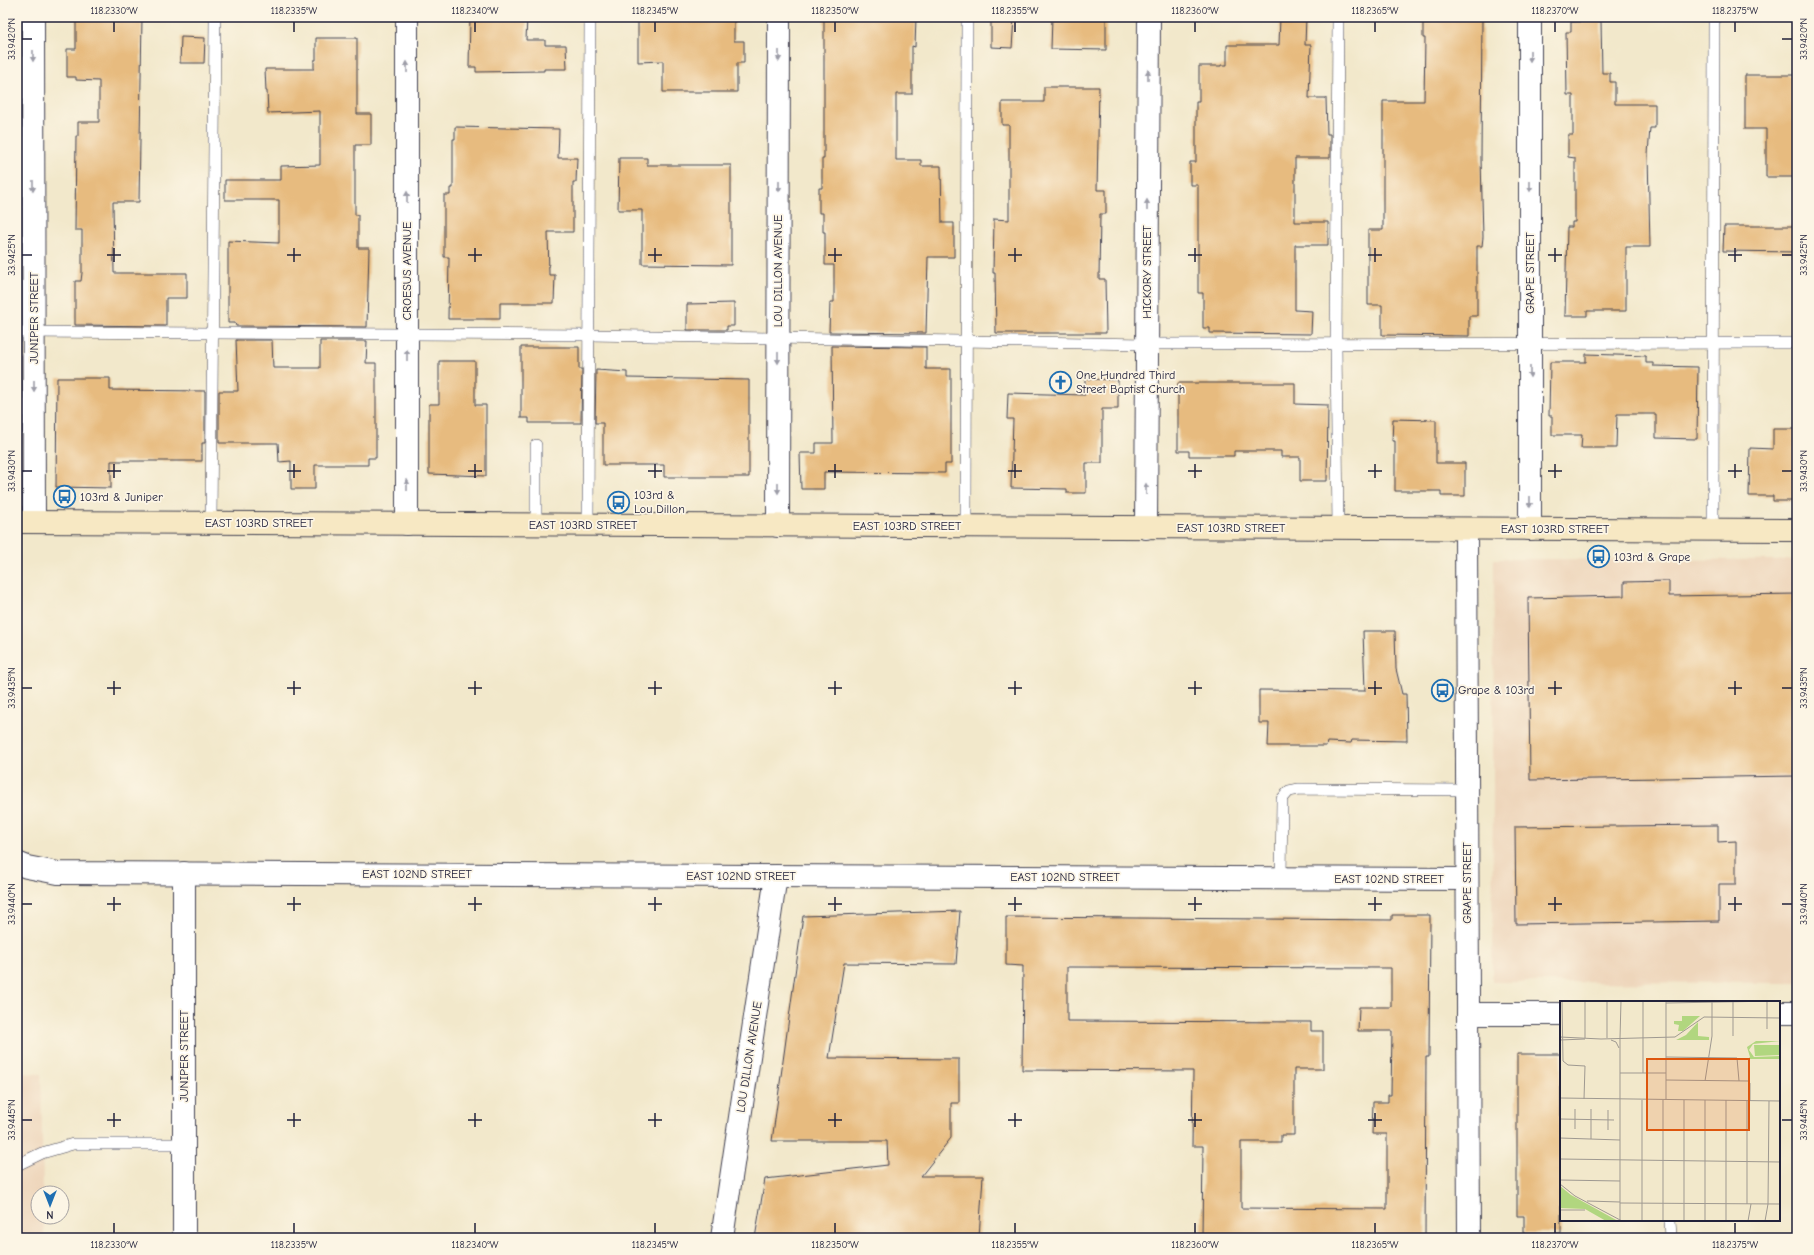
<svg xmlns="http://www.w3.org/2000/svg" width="1814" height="1255" viewBox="0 0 1814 1255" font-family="'Comic Neue',sans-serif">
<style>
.built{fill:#eed6bb}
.building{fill:#e7bb7f;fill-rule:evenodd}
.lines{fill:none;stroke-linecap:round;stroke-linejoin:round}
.lane-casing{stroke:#414051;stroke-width:12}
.street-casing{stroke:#414051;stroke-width:24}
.secondary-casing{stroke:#414051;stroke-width:24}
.lane{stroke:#fff;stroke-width:11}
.street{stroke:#fff;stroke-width:22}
.secondary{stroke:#f7e8c3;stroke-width:22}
.oneway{fill:#9c9ca7}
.ticks{fill:none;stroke:#22223b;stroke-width:1.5}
.labels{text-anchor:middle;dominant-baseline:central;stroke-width:3.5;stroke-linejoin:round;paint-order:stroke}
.street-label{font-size:12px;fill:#22223b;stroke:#fcf5e5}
.poi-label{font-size:12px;fill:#22223b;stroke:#fcf5e5;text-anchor:start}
.inset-road{fill:none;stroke:#9f9991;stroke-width:1}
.view{fill:#de560e;fill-opacity:0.15;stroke:#de560e;stroke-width:2}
.inset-edge{fill:none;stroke:#22223b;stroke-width:2}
.neatline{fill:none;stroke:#22223b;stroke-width:1.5}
.ticks-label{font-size:10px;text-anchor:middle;fill:#22223b}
</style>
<rect width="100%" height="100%" fill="#fcf5e5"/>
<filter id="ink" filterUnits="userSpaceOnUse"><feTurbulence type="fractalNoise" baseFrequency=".025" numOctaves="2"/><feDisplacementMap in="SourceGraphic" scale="8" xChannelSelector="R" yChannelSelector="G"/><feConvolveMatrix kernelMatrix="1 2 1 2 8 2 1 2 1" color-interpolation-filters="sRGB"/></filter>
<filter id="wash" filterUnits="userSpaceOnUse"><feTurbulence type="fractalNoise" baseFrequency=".012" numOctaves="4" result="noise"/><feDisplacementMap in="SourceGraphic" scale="16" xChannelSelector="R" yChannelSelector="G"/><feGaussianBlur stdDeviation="0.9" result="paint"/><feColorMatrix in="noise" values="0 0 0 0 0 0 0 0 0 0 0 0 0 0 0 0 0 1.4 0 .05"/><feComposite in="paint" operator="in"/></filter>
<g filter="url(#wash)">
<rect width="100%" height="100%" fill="#f2e8cb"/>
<!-- built -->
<g class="built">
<polygon points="1494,559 1797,560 1797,983 1492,982"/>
<polygon points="17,1073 41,1074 43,1193 38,1193 38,1217 44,1217 44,1238 17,1238"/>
</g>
<g id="blocks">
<!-- building -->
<g class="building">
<polygon points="76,17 142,17 139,202 113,202 114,273 187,273 187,298 166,298 166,326 75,325 75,281 81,281 82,273 82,230 75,230 76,136 78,136 78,122 99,122 99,81 76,80 76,77 67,77 67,49 76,49"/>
<polygon points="470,17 527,17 526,40 545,40 545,45 566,45 567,69 544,69 544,71 476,72 476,67 469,67"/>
<polygon points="638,17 734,17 734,41 744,41 744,63 737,63 737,92 663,92 663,61 638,62"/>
<polygon points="824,17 916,17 915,47 912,46 912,94 896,94 896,160 921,160 921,166 941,166 942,223 954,223 954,257 928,257 926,333 829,332 830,302 834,302 834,265 825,265 825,232 823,232 823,213 819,213 819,188 822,188 822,159 824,159"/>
<polygon points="991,17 1014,17 1012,48 991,47"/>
<polygon points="1052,17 1106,17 1106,50 1051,49"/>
<polygon points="1280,17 1306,17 1305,45 1311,45 1309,98 1326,98 1327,134 1330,134 1330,158 1295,158 1295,222 1328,222 1328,245 1295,245 1295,310 1312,311 1311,334 1210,333 1210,328 1203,328 1203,293 1198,293 1198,185 1190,185 1190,162 1196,162 1196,102 1199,102 1199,66 1221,66 1221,65 1227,65 1227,45 1279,45"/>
<polygon points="1423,17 1482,17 1481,159 1483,237 1482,246 1477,246 1477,316 1469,316 1469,336 1382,335 1382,305 1368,305 1368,230 1383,230 1383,101 1424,101 1425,38 1423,38"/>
<polygon points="1601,21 1602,73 1610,73 1610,82 1615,82 1615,104 1655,104 1655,128 1650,128 1648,154 1650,247 1626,247 1626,311 1587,311 1587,316 1565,316 1567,227 1572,227 1572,222 1575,222 1575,158 1568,157 1568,135 1573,135 1573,95 1567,95 1566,32 1571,32 1571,22"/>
<polygon points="181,37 205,38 204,63 180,63"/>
<polygon points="316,38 357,38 357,114 371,114 371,145 355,145 355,215 358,215 358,248 369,248 367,327 236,326 235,323 228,323 228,241 279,243 279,200 225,200 225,180 281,180 281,166 320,165 320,111 268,113 267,91 266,91 265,69 314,69 314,60 316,60"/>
<polygon points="1745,75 1797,75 1797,177 1766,177 1766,129 1745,129"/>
<polygon points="1044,87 1099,87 1097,190 1106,190 1106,214 1100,214 1099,279 1105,279 1106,333 996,333 995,273 993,273 994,219 1009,220 1009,125 1002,125 1002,102 1044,102"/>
<polygon points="455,127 559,129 558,158 577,158 576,182 573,182 573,232 548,232 549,275 555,275 554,303 500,303 500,319 448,319 449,257 444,257 444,195 450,195 450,188 453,188 453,139 455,139"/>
<polygon points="619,158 647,158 647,165 731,165 731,265 642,264 642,210 618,210"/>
<polygon points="1724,226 1797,226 1797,252 1723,251"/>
<polygon points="734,303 734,326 727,326 727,330 687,330 687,304"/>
<polygon points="236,340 272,340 273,368 320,368 320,341 367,341 366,363 376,363 376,458 368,458 368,465 315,465 315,489 291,489 291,461 279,462 278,443 219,443 219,391 238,391"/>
<polygon points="832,346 926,347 926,369 951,369 951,464 945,464 945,473 824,472 824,489 801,489 800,453 816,453 816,443 833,443"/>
<polygon points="521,347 579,347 579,369 582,369 581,423 529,423 529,418 521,418"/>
<polygon points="1586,354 1646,356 1646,363 1653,363 1653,366 1698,367 1697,439 1656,438 1656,414 1617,414 1616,448 1581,448 1582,435 1552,435 1552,416 1549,416 1550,362 1586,362"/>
<polygon points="439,361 475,361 475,405 486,405 486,476 429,474 429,404 439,404"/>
<polygon points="596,370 627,372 627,378 749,380 749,477 664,477 664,465 603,465 603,423 595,423"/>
<polygon points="57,378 110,378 110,390 205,391 205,443 202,443 202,461 111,461 111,488 56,487"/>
<polygon points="1085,379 1118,380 1118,409 1102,409 1102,463 1086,463 1086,493 1067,493 1067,489 1011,488 1013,419 1007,419 1008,393 1085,395"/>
<polygon points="1178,383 1295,383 1295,404 1328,405 1327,481 1300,481 1300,457 1281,457 1281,451 1234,451 1234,456 1189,456 1189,451 1178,451"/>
<polygon points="1393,419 1436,420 1436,463 1465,463 1465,496 1441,496 1441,491 1395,491 1395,441 1392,441"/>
<polygon points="1773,429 1797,429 1797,501 1773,501 1773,496 1749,496 1750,448 1773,449"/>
<polygon points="1669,581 1669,596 1797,594 1797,776 1530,780 1528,598 1624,596 1624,582"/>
<polygon points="1363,631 1395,631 1396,669 1402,694 1406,694 1407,741 1352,740 1351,743 1327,742 1326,746 1268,746 1269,723 1259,723 1259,690 1365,691"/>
<polygon points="1718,825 1718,842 1736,841 1736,884 1719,884 1719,921 1516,924 1515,827"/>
<polygon points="960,911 956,964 844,963 829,1058 959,1059 959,1103 951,1103 951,1138 921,1176 983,1176 979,1238 755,1238 765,1179 888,1165 887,1141 772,1141 803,916"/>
<path d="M1392,915h38l-1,142h-3l-1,181h-223l1,-92h-11l1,-75 -171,-1 1,-104 -17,-1v-48l386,3zM1067,967l324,1v39h-32l-1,24h34l-1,64h-3v7h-15l-1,32h15v75l-146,-1v-66h40v-7h13v-66h29v-38h-12v-9l-244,-1z"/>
<polygon points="1517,1054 1561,1054 1561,1233 1524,1233 1524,1216 1517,1216"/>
</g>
</g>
</g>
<g filter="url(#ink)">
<use href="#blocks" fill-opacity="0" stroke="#414051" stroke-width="1"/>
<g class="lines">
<defs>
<g id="lane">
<polyline points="1338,17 1336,344 1338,528"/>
<polyline points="17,332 589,335 1146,344 1797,343"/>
<polyline points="211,523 215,17"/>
<polyline points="536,525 536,445"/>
<polyline points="588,525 590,17"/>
<polyline points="966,527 967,17"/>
<polyline points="1713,530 1714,17"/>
<polyline points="1281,878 1282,799 1289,791 1299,789 1467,790"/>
<polyline points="17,1165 42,1153 73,1144 184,1144"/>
<polyline points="1670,1220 1671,1238"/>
</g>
<g id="street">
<polyline points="33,17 34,522"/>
<polyline points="407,17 407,524"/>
<polyline points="778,526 779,17"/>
<polyline points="1146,528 1149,17"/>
<polyline points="1466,529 1469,1238"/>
<polyline points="1530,529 1530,17"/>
<polyline points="17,863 27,867 58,873 1467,879"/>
<polyline points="1779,1013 1797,1013"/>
<polyline points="1468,1014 1561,1014"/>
<polyline points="184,1238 184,873"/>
<polyline points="722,1238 776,876"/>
</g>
<polyline id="secondary" points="17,522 1797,530"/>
</defs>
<!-- lane casing -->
<use href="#lane" class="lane-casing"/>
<!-- street casing -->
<use href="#street" class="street-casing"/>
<!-- secondary casing -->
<use href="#secondary" class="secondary-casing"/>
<!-- lane -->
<use href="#lane" class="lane"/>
<!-- street -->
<use href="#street" class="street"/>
<!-- secondary -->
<use href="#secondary" class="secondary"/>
</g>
<!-- one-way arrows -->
<defs><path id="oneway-solid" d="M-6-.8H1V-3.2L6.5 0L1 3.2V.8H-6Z"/></defs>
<g class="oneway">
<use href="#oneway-solid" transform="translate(33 56) rotate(90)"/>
<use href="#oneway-solid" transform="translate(779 56) rotate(90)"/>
<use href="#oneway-solid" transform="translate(1530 56) rotate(90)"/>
<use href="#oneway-solid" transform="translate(407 67) rotate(-90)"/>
<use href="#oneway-solid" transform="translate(1148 75) rotate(-90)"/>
<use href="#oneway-solid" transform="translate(33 186) rotate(90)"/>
<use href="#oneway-solid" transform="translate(779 186) rotate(90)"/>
<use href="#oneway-solid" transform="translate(1530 186) rotate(90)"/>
<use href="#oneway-solid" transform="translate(407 197) rotate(-90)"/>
<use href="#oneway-solid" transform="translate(1147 205) rotate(-90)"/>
<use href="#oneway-solid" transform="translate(407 355) rotate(-90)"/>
<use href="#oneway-solid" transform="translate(778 358) rotate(90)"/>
<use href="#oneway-solid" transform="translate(1530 372) rotate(90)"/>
<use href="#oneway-solid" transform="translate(34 386) rotate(90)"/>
<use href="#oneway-solid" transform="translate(407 485) rotate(-90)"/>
<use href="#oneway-solid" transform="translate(778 488) rotate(90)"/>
<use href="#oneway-solid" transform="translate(1146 489) rotate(-90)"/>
<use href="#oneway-solid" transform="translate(1530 502) rotate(90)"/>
</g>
</g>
<!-- ticks -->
<path class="ticks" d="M114,22v10M294,22v10M475,22v10M655,22v10M835,22v10M1015,22v10M1195,22v10M1375,22v10M1555,22v10M1735,22v10M22,39h10M1782,39h10M114,248v14M294,248v14M475,248v14M655,248v14M835,248v14M1015,248v14M1195,248v14M1375,248v14M1555,248v14M1735,248v14M22,255h10M107,255h14M287,255h14M468,255h14M648,255h14M828,255h14M1008,255h14M1188,255h14M1368,255h14M1548,255h14M1728,255h14M1782,255h10M114,464v14M294,464v14M475,464v14M655,464v14M835,464v14M1015,464v14M1195,464v14M1375,464v14M1555,464v14M1735,464v14M22,471h10M107,471h14M287,471h14M468,471h14M648,471h14M828,471h14M1008,471h14M1188,471h14M1368,471h14M1548,471h14M1728,471h14M1782,471h10M114,681v14M294,681v14M475,681v14M655,681v14M835,681v14M1015,681v14M1195,681v14M1375,681v14M1555,681v14M1735,681v14M22,688h10M107,688h14M287,688h14M468,688h14M648,688h14M828,688h14M1008,688h14M1188,688h14M1368,688h14M1548,688h14M1728,688h14M1782,688h10M114,897v14M294,897v14M475,897v14M655,897v14M835,897v14M1015,897v14M1195,897v14M1375,897v14M1555,897v14M1735,897v14M22,904h10M107,904h14M287,904h14M468,904h14M648,904h14M828,904h14M1008,904h14M1188,904h14M1368,904h14M1548,904h14M1728,904h14M1782,904h10M114,1113v14M294,1113v14M475,1113v14M655,1113v14M835,1113v14M1015,1113v14M1195,1113v14M1375,1113v14M22,1120h10M107,1120h14M287,1120h14M468,1120h14M648,1120h14M828,1120h14M1008,1120h14M1188,1120h14M1368,1120h14M1782,1120h10M114,1223v10M294,1223v10M475,1223v10M655,1223v10M835,1223v10M1015,1223v10M1195,1223v10M1375,1223v10M1555,1223v10M1735,1223v10"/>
<!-- icons -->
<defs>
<symbol id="church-ring" viewBox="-11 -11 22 22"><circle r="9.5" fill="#fcf5e5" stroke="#1f6fb2" stroke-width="1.5"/><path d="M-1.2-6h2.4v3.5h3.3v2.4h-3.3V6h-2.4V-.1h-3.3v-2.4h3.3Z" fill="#1f6fb2"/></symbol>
<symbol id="bus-ring" viewBox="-11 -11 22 22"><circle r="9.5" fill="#fcf5e5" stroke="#1f6fb2" stroke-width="1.5"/><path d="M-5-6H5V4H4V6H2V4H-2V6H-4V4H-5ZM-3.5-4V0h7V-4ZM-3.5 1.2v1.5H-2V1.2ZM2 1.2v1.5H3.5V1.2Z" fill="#1f6fb2"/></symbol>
</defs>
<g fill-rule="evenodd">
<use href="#church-ring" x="1048" y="370" width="25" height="25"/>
<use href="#bus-ring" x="52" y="484" width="25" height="25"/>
<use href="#bus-ring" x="606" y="490" width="25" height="25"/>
<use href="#bus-ring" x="1586" y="544" width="25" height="25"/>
<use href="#bus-ring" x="1430" y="678" width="25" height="25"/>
</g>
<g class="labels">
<!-- street labels -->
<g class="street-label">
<text transform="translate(407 271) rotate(-90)">CROESUS AVENUE</text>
<text transform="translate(778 271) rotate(-90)">LOU DILLON AVENUE</text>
<text transform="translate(1147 272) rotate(-90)">HICKORY STREET</text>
<text transform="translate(1530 273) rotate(-90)">GRAPE STREET</text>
<text transform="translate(34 318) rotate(-90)">JUNIPER STREET</text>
<text x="259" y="523">EAST 103RD STREET</text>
<text x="583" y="525">EAST 103RD STREET</text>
<text x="907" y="526">EAST 103RD STREET</text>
<text x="1231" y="528">EAST 103RD STREET</text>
<text x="1555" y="529">EAST 103RD STREET</text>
<text x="417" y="874">EAST 102ND STREET</text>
<text x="741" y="876">EAST 102ND STREET</text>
<text x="1065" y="877">EAST 102ND STREET</text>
<text x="1389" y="879">EAST 102ND STREET</text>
<text transform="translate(1467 883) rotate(-90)">GRAPE STREET</text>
<text transform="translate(184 1056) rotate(-90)">JUNIPER STREET</text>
<text transform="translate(749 1057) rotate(-81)">LOU DILLON AVENUE</text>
</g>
<!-- poi labels -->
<g class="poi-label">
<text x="1076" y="375">One Hundred Third<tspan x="1076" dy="14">Street Baptist Church</tspan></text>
<text x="634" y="495">103rd &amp;<tspan x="634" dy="14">Lou Dillon</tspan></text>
<text x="80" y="497">103rd &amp; Juniper</text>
<text x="1614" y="557">103rd &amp; Grape</text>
<text x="1458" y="690">Grape &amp; 103rd</text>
</g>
</g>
<!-- overview -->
<g transform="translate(1560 1001)">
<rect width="220" height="220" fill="#f2e8cb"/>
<path d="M122,15h18l-17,15h-5l1,-6 -5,-1v-3h8zM138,21v14l11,1v3h-33l10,-5zM196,40h24l-27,3 -4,6 5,7 26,-1v3h-32l2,-2 -3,-10zM194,44h25v10l-24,1zM0,185l11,9 47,26h-12l-21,-12 -25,-1z" fill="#b1d67f"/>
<path class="inset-road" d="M2,0l1,60 5,4 17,1 -1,33M25,0v37M83,0v72M106,0v99M106,2l110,-2M207,28v-28M173,35v-34M0,36l41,2 74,-2 29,-20 76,1M47,37v-37M60,37l1,-37M0,39l25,-1M51,39l5,2 3,6M106,56l71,1 2,23M60,72h46M106,79l82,1 2,2v18M145,80l7,-45v-34M0,97l220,3M187,100v103M0,118l54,1M15,128v-20M48,129v-20M0,137l60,2M31,138v-30M0,158l220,3M0,179l60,1M0,183l15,12 47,25M27,200l33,1M60,202l160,1M0,209h25M60,220v-182M82,220v-121M103,220v-121M124,220v-121M145,220v-121M166,220v-121M188,220l3,-17M205,220l3,-17 1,-103"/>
<path class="view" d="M87,58h102v71h-102z"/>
<rect width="220" height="220" class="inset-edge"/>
</g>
<!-- margin -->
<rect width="1814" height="1255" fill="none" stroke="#fcf5e5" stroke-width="44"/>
<!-- north arrow -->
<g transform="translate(50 1205) rotate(180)"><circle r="19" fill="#fcf5e5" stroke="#a5a1a1"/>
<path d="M0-3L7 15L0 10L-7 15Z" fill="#1f6fb2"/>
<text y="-6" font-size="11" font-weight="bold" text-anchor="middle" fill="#22223b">N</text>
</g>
<rect x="22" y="22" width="1770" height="1211" class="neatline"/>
<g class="ticks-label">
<text x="114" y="14">118.2330°W</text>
<text x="294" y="14">118.2335°W</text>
<text x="475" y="14">118.2340°W</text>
<text x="655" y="14">118.2345°W</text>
<text x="835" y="14">118.2350°W</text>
<text x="1015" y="14">118.2355°W</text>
<text x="1195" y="14">118.2360°W</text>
<text x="1375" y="14">118.2365°W</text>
<text x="1555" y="14">118.2370°W</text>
<text x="1735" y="14">118.2375°W</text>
<text transform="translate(1803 39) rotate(-90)" y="4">33.9420°N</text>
<text transform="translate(11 39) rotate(-90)" y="4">33.9420°N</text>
<text transform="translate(1803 255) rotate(-90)" y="4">33.9425°N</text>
<text transform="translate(11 255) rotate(-90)" y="4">33.9425°N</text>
<text transform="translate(1803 471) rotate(-90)" y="4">33.9430°N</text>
<text transform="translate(11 471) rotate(-90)" y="4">33.9430°N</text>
<text transform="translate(1803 688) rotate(-90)" y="4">33.9435°N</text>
<text transform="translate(11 688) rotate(-90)" y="4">33.9435°N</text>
<text transform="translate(1803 904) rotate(-90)" y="4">33.9440°N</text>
<text transform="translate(11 904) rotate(-90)" y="4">33.9440°N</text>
<text transform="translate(1803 1120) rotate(-90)" y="4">33.9445°N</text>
<text transform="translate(11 1120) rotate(-90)" y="4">33.9445°N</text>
<text x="114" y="1248">118.2330°W</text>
<text x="294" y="1248">118.2335°W</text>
<text x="475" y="1248">118.2340°W</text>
<text x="655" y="1248">118.2345°W</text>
<text x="835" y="1248">118.2350°W</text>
<text x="1015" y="1248">118.2355°W</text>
<text x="1195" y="1248">118.2360°W</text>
<text x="1375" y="1248">118.2365°W</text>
<text x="1555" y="1248">118.2370°W</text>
<text x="1735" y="1248">118.2375°W</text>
</g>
</svg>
